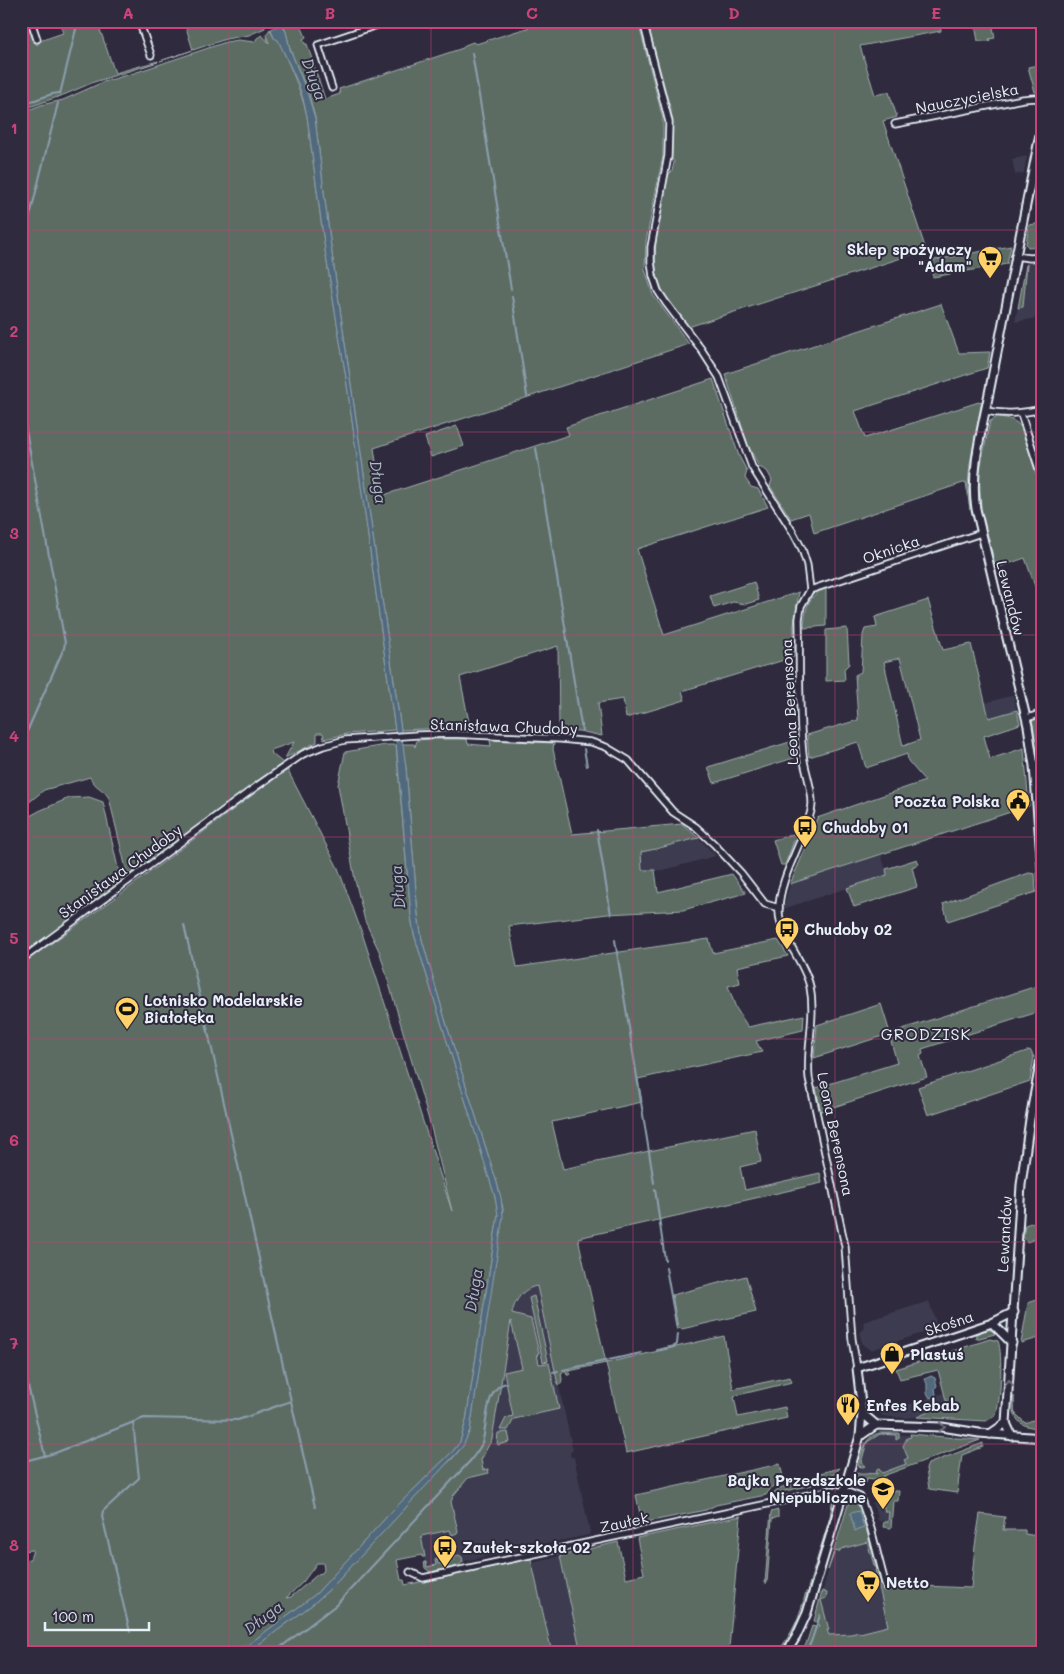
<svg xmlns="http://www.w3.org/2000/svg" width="1064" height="1674" viewBox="0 0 1064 1674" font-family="Mali,sans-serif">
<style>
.built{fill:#3c3a50}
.green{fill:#5b6c64;stroke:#a2aeae;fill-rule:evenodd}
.water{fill:#51697c;stroke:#8d9fae}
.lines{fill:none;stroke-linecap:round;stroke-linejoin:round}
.stream{stroke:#8d9fae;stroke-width:2}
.minor-casing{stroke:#e8f1f8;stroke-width:9}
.tertiary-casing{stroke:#e8f1f8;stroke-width:11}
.minor{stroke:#2f2a3d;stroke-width:5.5}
.tertiary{stroke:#2f2a3d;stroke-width:7}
.oneway{stroke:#70707e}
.grid{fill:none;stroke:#ca437a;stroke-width:1;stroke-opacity:0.55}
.labels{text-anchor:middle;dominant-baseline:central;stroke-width:4;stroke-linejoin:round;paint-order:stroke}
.street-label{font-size:15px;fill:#e8f1f8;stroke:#2f2a3d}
.poi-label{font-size:15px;font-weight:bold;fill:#e8f1f8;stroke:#2f2a3d;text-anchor:start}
.water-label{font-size:16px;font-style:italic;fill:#acbbc6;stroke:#2f2a3d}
.neighbourhood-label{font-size:16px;letter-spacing:1px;fill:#e8f1f8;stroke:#2f2a3d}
.neatline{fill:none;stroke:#ca437a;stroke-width:2}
.grid-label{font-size:16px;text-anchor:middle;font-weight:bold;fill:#ca437a}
</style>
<rect width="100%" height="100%" fill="#2f2a3d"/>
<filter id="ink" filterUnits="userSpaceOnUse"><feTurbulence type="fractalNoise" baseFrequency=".02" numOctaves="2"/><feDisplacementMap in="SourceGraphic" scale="10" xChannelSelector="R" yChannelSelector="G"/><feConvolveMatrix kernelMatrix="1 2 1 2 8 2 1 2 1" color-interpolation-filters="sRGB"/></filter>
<g filter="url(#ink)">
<!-- built -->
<g class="built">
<polygon points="1027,156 1024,173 1015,175 1012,159"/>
<polygon points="1043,262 1043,317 1015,322 1026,265 1027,263"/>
<polygon points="1013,695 1017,710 989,719 985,703"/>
<polygon points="699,838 716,856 664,870 642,871 640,852 660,849 680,841"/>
<polygon points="881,855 888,875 783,909 790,884"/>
<polygon points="537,1286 573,1451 570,1452 571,1457 574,1457 590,1532 589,1535 427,1569 423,1554 411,1557 409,1542 486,1452 490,1445 513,1311 516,1301 521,1295 530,1288"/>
<polygon points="929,1301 938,1328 871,1350 863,1345 859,1333 865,1328 863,1322"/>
<polygon points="944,1393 947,1404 917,1417 904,1418 883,1416 876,1411 872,1402 887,1401 889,1411"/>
<polygon points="880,1433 979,1440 883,1476 856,1477 866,1442"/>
<polygon points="899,1491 898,1501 893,1501 891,1528 883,1527 884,1522 882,1520 880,1522 876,1518 878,1517 872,1503 882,1500 883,1504 885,1503 883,1495"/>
<polygon points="856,1499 877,1568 892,1633 828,1635 819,1602 848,1506"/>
<polygon points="560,1556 581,1653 552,1653 532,1563"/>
</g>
<!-- green -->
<g class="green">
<polygon points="21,21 27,21 35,43 37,45 40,41 63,33 59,21 97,21 115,73 158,61 158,62 94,82 66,94 21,110 21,42 23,41 21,37"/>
<polygon points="184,21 263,21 265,28 249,35 226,39 160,61 193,50"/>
<polygon points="290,21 299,21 306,37 303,39 305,44 307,44 325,99 340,94 339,89 463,48 465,45 473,42 476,44 530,27 532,23 534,25 539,24 538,21 638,21 663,119 663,156 646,241 645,269 653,295 689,344 374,448 381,496 569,435 566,427 713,379 739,456 747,471 745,478 751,487 758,489 768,507 637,549 664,635 799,592 794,625 794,657 682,691 685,700 626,718 623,699 598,703 602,736 579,731 559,730 558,646 460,677 470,727 401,730 329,233 315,118 309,95 290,49 286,32 283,24 290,24"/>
<path d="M647,21h293l1,10 -81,15 15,49 14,-3 8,25 -14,4 43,129 -238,77c-9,-14 -22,-26 -28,-42 -12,-29 2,-79 8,-110l4,-4 2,-9 -3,-5 1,-34 -1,-12z"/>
<polygon points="992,22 995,38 989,39 990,41 978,41 975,25"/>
<path d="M270,29l4,9 4,1c11,26 23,50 29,77l18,134 21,127 49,353 -48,4 -23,5 -1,-6h-6v9l-32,16 9,-16 -23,8 1,4 11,9 -149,109 -5,2 -3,-5 -17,-71c-6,-10 -15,-11 -19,-21l-46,13 -17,14 -6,1v-108l5,-54 -5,-25v-505l20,-8 22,-5 40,-18 31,-9 92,-31 12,-2 17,2 2,-4 5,-3 7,8 -3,-8z"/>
<polygon points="1043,64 1043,91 1035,92 1028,67"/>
<polygon points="1043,158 1043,194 1035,195 1042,161"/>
<polygon points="1043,223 1043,246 1028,247 1026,244 1029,225"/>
<polygon points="1011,246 1007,264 933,277 929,261"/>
<polygon points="1027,264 1023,307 1018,308 1026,265"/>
<polygon points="941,304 959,353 990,352 987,368 855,411 865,438 982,401 970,464 968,485 970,510 966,482 814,533 809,513 791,519 770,486 772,480 767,471 759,467 748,445 725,374"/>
<path d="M996,416c10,2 19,3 25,11l22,67v115l-18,-51 -29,10 -15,-59 -2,-37 -2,21 1,-15 4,-26 -2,17 10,-48 6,-3z"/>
<polygon points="457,426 464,446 431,457 425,437"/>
<polygon points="754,582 759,600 746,604 733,602 714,608 710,596"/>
<path d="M826,588v38l-22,2c1,-18 3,-33 22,-40z"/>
<path d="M928,600l15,50 28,-6 18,74 28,-8 3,14 -36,12 6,23 34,-11 5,58 -239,78 17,-39 10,-27 108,-37 -17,-20 -1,-7 -41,14 -8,-26 -49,15 -2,-22 51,-15 -3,-45 6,-3 2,-37 2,-6 12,-2 -2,-10zM900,658l20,82 -17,6 -19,-84z"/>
<polygon points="847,628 849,664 844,669 845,680 826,681 826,630"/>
<polygon points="1043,718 1043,779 1041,780 1032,719"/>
<path d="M432,739h35l1,5 23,2 -1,-6 64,3 -1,6 19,85 110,-10 17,14c-20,4 -39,11 -58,14l1,18h13l3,22 74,-18 14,19 -63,17 -75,4 -99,12 8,41 192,-28 4,14 65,-13 10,16 -51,11 3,16 -12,3 8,22 12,19 56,-12 -1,15 -47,11 6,11 -124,27 4,23 -90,20 11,47 192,-40 6,33 -21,5 5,23 75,-17 2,10 -244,55 28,125 118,-27 9,53 57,-12 2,5 -58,14 4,21 47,-10 2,11 -161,35 -20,-90 -37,8 1,4h-3l-1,-3 -5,1 1,6 -1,5 -3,1 -21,-99c-14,2 -23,15 -25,28l19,5 8,34 -2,1 2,10 10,-1 10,46 -45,10 -6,11h-8l6,-12 7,-2 -9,-44 18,-4 -11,-47 -19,118 -11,21 2,10 5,-1 1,4 -21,5 -15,18 -2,6 7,29 -1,2 -5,2 -2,-5 -29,6 4,21h-3v-2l-25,5 4,20h3l1,5 126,-26 21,94h-305l66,-49 20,-18 113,-122c12,-9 18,-20 24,-34l33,-221 -6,-26 -50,-157 -25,-86 -4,-25 -12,-147 -4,-24h12l1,3 2,-7z"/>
<polygon points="790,742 794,742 796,745 797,757 714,783 708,767"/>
<path d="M385,745h11l15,171 3,18 84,272v9l-32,206 -6,21 -6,8 -62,61 -76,83 -79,59h-216v-93l9,-1 3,-9 -12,1v-586l97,-69 169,-127 51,99 24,65 90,278 -21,-84 -51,-174 -15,-32 -10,-41 -17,-95 7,-33zM317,1563h6l1,7 -2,3 -4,1 -27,23 -5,1 17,-16z"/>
<polygon points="89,797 103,802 118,868 124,882 21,955 21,821 39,811 69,798"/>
<polygon points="797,833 785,865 781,865 773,840"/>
<polygon points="917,859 919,864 912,867 917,887 854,907 847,888 887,875 886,869"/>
<polygon points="1029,873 1035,874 1036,892 948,921 943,904"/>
<polygon points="1043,984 1041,1011 922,1049 923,1054 920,1056 927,1077 821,1111 816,1088 897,1063 889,1034 814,1058 817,1025 881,1004 890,1033"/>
<polygon points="1030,1050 1034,1057 1030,1081 928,1115 918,1087"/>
<polygon points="1043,1106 1043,1128 1034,1130 1038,1108"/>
<polygon points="1043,1219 1043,1236 1027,1242 1023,1237 1025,1225"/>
<polygon points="746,1276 756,1312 682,1329 678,1328 672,1295"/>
<polygon points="534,1296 548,1361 543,1362 529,1298"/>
<polygon points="1043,1298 1043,1337 1021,1343 1028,1303"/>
<polygon points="986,1329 998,1332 995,1334 976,1339 976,1332"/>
<path d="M990,1339l8,2c5,12 3,64 -3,75l-9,5 -69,-4 30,-13 -9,-34 -38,9 -4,-10z"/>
<path d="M1014,1396v16l11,11 18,-7v13c-26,-3 -30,-8 -29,-33z"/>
<polygon points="508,1432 510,1442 498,1445 497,1443 498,1433"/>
<path d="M880,1433h19v5l-3,2v-5l-16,-1 -13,8 -6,21 4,3 -2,1 -5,-1c4,-14 6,-30 22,-33z"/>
<path d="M910,1434l70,6 -97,36 4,15h12l-1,10h-5l-2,27 -8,-1 1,-5h4l1,-10h-4l-2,-8 2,-1 -4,-16 -2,-1 1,-1 -1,-5 -4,1 -1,-2 -7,-1 -1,5 -2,-5h-8l-1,11 -2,-2 3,-14c8,3 13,-1 21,1l-1,-4 3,-1 3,4 24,-9 -2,-4 4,-2 -5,-12 4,-8 4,-1z"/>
<polygon points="983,1443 983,1447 962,1455 957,1493 929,1489 926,1469 928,1464"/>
<polygon points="780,1464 784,1481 775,1483 766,1495 716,1505 706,1510 642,1523 636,1495"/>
<path d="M840,1468c-6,6 -11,13 -19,13l-1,-8z"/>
<polygon points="809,1480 811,1482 812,1485 772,1494 779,1488"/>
<polygon points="833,1497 832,1515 810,1588 808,1588 830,1517"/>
<polygon points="850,1498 858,1500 877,1568 875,1568 867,1542 841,1549 839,1552 835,1551 828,1570"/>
<polygon points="778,1510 778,1517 772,1519 767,1583 765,1583 771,1512"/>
<polygon points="980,1514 1005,1517 1003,1530 1025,1530 1025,1534 1043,1537 1043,1653 801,1653 806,1644 812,1626 818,1628 819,1624 814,1621 822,1591 827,1593 826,1598 821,1600 829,1630 827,1630 829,1635 851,1634 859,1632 860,1633 888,1626 875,1570 877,1569 883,1590 923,1586 971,1588 975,1546"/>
<polygon points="741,1516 729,1648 758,1648 763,1653 581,1653 560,1556 618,1542 626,1578 644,1574 637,1538"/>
<polygon points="459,1555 462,1557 463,1562 458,1566 430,1572 425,1568 424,1562 426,1562 427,1567 436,1565 435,1560 437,1559 438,1564 447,1563 447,1557 449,1557 450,1562 454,1561 454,1557"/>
<path d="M806,1592h3c-4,16 -14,55 -32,60 16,-18 23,-37 29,-60z"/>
</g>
<!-- water -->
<g class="water">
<polygon points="282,24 286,32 290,49 308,95 315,118 329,233 401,730 406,768 418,915 422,940 447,1026 497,1183 501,1198 503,1216 470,1430 463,1446 333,1586 313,1604 247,1653 237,1653 316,1594 392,1511 454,1450 460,1442 466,1421 498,1215 495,1197 414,934 411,916 395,730 346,378 325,250 307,116 303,99 298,83 278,40 274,38 271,29"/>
<polygon points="931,1376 935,1378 937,1386 935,1388 936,1395 930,1398 927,1393 927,1384 925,1379"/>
<polygon points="859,1511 864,1528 855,1531 850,1513"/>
</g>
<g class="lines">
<!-- stream -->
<g class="stream">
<polyline points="472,53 511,289"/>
<polyline points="60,94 78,21"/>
<polyline points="21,105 52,94 59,93"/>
<polyline points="21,252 58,103"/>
<polyline points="512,296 527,396"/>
<polyline points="21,403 65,643 64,648 21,745"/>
<polyline points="536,448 582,731"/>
<polyline points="584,749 587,766"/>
<polyline points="597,830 611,915"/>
<polyline points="184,925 291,1401"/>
<polyline points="615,940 654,1183"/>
<polyline points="655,1189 665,1260"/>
<polyline points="666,1268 677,1329"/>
<polyline points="657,1350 675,1346 677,1344 678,1334"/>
<polyline points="21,1357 45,1456"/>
<polyline points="563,1370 641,1353"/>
<polyline points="553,1372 558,1371"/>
<polyline points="21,1462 55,1453 144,1418 238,1420 291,1401 315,1507"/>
<polyline points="130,1632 102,1516 103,1511 139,1478 133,1422"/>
<path d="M273,1653l63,-48 135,-145c4,-6 9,-11 11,-17 6,-18 2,-55 24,-60"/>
<polyline points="805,1653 811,1642 820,1615"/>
</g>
<defs>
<g id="minor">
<polyline points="31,21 37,39"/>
<polyline points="139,21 151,55"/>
<path d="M643,21l26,101 -1,34 -17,91v15l2,14 5,15 8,12 35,46 18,28 33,90 41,65 9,17 5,16 3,25 -9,16 -2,13c1,45 -1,91 4,136 2,16 9,32 9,48 0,9 -4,18 -7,26 -9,24 -27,57 -26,82 0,26 26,50 31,76 6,30 -4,61 -1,91l36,168 7,93 5,29"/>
<polyline points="332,88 318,45 389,21"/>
<polyline points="895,124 1023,99 1034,98 1043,99"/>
<polyline points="1015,256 1030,258 1043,257"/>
<path d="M986,411c20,4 37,2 57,-2"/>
<polyline points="1021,414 1043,481"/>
<polyline points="810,590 981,533"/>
<polyline points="1027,718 1043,713"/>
<polyline points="21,960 257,786 303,754 323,746 345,740 417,735 452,734 561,739 591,742 606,747 628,760 673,812 696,827 714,844 741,873 765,904 779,908"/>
<polyline points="410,1572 423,1578 832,1490 850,1493 860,1497 871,1529 886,1587"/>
</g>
<g id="tertiary">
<path d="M1043,119c-17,86 -34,172 -51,259 -7,39 -23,92 -16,131l52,217 6,40 9,115"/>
<polyline points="992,1323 1012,1343"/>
<polyline points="862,1413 876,1425"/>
<polyline points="876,1425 942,1427 979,1433 1043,1438"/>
<polyline points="990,1434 1006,1423"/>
<polyline points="860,1436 876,1425"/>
<polyline points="1012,1436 1006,1423 1021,1185 1030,1119 1043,1048"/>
<polyline points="786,1653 796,1637 807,1613 860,1436 862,1413 857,1368 992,1323 1014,1312"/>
</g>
</defs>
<!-- minor casing -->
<use href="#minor" class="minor-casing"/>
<!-- tertiary casing -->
<use href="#tertiary" class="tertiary-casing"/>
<!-- minor -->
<use href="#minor" class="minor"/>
<!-- tertiary -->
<use href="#tertiary" class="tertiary"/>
</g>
<!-- one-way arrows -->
<defs><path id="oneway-chevron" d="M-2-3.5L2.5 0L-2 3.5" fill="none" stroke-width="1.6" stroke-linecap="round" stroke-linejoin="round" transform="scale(1.25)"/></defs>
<g class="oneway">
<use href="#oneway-chevron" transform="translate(1009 1383) rotate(-87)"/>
<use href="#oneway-chevron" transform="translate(942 1427) rotate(5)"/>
</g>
</g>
<!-- grid -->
<path class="grid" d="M229,21v1632M431,21v1632M633,21v1632M835,21v1632M21,230h1022M21,432h1022M21,635h1022M21,837h1022M21,1039h1022M21,1242h1022M21,1444h1022"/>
<!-- icons -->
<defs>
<symbol id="supermarket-pin" viewBox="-11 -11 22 30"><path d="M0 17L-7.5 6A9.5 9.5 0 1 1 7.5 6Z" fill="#ffd166" stroke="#2f2a3d"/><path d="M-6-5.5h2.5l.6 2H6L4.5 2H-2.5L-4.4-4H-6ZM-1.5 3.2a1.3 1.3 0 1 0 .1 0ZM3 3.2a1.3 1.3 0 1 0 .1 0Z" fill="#111"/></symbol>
<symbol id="civic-pin" viewBox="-11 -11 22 30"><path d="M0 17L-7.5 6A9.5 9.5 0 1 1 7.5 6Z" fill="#ffd166" stroke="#2f2a3d"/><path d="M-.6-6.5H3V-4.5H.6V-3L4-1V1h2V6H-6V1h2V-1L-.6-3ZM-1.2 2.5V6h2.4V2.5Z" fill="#111"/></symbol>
<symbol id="bus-pin" viewBox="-11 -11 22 30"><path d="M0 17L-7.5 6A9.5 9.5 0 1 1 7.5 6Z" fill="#ffd166" stroke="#2f2a3d"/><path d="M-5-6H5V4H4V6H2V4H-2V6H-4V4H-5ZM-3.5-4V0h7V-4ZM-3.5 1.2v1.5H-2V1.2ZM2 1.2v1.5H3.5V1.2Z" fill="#111"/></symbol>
<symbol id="stadium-pin" viewBox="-11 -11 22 30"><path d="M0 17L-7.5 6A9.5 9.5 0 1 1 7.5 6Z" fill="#ffd166" stroke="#2f2a3d"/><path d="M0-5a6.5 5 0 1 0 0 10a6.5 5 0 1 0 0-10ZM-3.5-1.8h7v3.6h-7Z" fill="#111"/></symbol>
<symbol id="shop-pin" viewBox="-11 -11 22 30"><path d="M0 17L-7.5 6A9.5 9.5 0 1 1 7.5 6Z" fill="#ffd166" stroke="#2f2a3d"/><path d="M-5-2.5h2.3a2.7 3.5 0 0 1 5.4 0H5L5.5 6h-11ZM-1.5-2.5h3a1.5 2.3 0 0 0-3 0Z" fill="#111"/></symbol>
<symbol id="restaurant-pin" viewBox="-11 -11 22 30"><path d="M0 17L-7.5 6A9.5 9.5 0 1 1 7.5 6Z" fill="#ffd166" stroke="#2f2a3d"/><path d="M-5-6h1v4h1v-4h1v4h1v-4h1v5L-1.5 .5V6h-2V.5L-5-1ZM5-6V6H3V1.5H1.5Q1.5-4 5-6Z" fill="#111"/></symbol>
<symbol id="school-pin" viewBox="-11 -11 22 30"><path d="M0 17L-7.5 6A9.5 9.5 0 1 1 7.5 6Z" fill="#ffd166" stroke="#2f2a3d"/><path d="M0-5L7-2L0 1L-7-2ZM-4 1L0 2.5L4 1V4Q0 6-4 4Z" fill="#111"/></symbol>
</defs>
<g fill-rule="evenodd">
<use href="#supermarket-pin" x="976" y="244" width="28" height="38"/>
<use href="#civic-pin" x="1004" y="787" width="28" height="38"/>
<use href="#bus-pin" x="791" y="813" width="28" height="38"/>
<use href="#bus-pin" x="773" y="915" width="28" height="38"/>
<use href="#stadium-pin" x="113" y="995" width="28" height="38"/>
<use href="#shop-pin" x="878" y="1340" width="28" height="38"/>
<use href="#restaurant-pin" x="834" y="1391" width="28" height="38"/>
<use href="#school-pin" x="869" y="1475" width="28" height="38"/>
<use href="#bus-pin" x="431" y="1533" width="28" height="38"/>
<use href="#supermarket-pin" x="854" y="1568" width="28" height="38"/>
</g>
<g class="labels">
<!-- street labels -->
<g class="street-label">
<text transform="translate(967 98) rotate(-11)">Nauczycielska</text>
<text transform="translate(891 549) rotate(-19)">Oknicka</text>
<text transform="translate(1011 598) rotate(76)">Lewandów</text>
<text transform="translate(789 702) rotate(-93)">Leona Berensona</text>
<text transform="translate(504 726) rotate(2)">Stanisława Chudoby</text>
<text transform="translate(120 871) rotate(-36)">Stanisława Chudoby</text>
<text transform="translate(836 1134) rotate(78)">Leona Berensona</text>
<text transform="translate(1004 1234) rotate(-87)">Lewandów</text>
<text transform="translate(949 1323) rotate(-18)">Skośna</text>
<text transform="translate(624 1522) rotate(-12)">Zaułek</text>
</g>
<!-- poi labels -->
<g class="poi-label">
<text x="972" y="249" text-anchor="end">Sklep spożywczy<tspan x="972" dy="17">"Adam"</tspan></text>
<text x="1000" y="801" text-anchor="end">Poczta Polska</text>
<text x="822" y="827">Chudoby 01</text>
<text x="804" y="929">Chudoby 02</text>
<text x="144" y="1000">Lotnisko Modelarskie<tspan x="144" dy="17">Białołęka</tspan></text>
<text x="910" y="1354">Plastuś</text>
<text x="866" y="1405">Enfes Kebab</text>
<text x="866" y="1480" text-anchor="end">Bajka Przedszkole<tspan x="866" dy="17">Niepubliczne</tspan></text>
<text x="462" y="1547">Zaułek-szkoła 02</text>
<text x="886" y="1582">Netto</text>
</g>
<!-- water labels -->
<g class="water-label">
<text transform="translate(315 79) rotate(70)">Długa</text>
<text transform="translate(379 482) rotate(82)">Długa</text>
<text transform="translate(397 887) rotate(-95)">Długa</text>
<text transform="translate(473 1290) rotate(-81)">Długa</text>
<text transform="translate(263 1617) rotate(-37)">Długa</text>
</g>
<!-- neighbourhood labels -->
<g class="neighbourhood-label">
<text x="926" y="1033">GRODZISK</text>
</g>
</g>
<!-- margin -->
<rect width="1064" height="1674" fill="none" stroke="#2f2a3d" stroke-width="55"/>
<!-- scale -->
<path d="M45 1622v8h104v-8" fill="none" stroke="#e8f1f8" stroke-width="2.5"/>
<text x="52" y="1622" font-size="15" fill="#e8f1f8" stroke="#2f2a3d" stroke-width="4" paint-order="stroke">100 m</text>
<rect x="28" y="28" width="1008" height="1618" class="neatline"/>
<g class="grid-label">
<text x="128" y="19">A</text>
<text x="330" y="19">B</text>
<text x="532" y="19">C</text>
<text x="734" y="19">D</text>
<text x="936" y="19">E</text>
<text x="14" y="134">1</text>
<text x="14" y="337">2</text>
<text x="14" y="539">3</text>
<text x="14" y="742">4</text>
<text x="14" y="944">5</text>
<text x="14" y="1146">6</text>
<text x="14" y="1349">7</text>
<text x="14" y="1551">8</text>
</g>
</svg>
